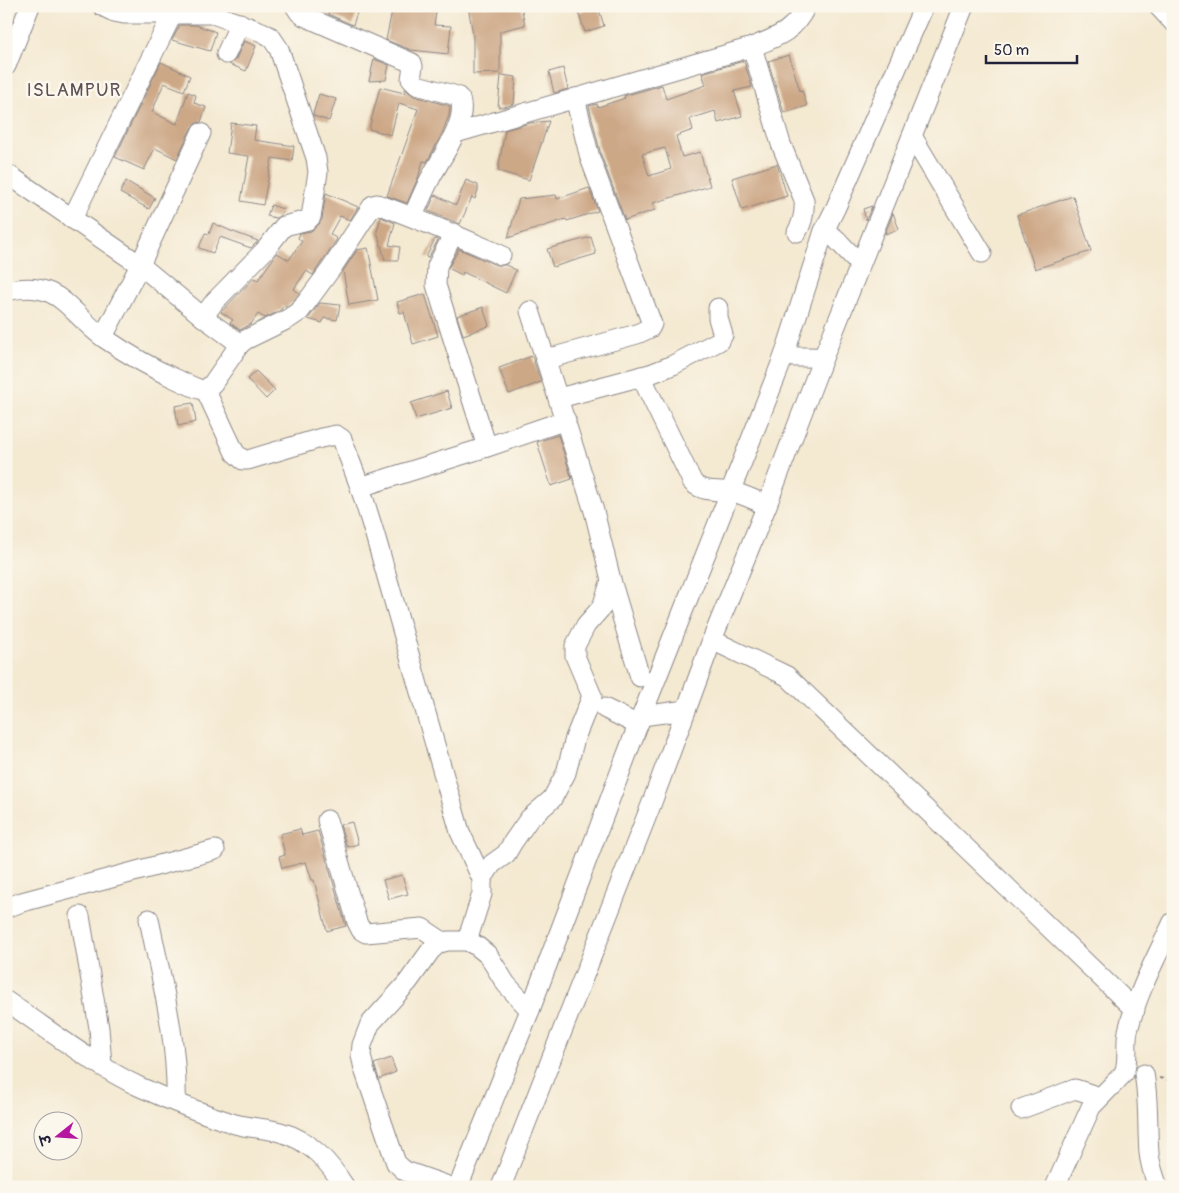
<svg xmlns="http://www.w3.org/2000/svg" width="1179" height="1193" viewBox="0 0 1179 1193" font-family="Pangolin,'Playpen Sans Deva',sans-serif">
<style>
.building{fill:#cda887;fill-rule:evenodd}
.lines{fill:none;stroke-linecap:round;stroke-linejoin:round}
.minor-casing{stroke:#8b8686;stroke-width:21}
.path{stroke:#8b8686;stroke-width:2;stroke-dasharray:4 4;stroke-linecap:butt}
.minor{stroke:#fff;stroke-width:19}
.labels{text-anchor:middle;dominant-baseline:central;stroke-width:5;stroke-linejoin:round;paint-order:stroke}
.neighbourhood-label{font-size:19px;letter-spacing:1px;fill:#5e5156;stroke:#fbf7ec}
</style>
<rect width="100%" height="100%" fill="#fbf7ec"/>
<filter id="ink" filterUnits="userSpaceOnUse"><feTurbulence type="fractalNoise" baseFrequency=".02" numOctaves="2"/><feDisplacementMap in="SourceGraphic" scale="10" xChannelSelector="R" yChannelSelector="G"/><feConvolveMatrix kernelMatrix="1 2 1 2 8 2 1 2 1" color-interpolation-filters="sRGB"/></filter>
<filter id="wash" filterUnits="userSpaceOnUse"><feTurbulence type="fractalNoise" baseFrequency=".0096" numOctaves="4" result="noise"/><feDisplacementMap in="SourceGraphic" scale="20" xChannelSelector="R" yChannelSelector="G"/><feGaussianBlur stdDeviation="1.12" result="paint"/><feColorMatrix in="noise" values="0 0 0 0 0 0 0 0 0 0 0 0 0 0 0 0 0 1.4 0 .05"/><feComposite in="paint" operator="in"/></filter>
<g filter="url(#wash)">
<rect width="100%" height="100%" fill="#f4e9d1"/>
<g id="blocks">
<!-- building -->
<g class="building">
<polygon points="331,6 359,6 353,25 328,14"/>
<polygon points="393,6 437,6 434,25 451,26 448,54 411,50 386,40"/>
<polygon points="468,6 521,6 525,25 500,31 500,73 473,74 473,35"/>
<polygon points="595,6 598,6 604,26 585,32 578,12"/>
<polygon points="180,25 196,25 216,32 210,51 172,40"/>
<polygon points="244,41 256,46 246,71 229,64 236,59"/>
<polygon points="789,55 800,91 802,90 807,106 784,113 768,61"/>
<polygon points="374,59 389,65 386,80 369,81"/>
<path d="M744,61l8,26 -18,4 8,25 -24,7 -3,-12 -25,8 3,11 -17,6 6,21 18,-5 10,34 -57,17 2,7 -30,10 -24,-65 -12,-49 8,-2 1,3 27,-9 -1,-2 38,-11 4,14 40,-14 -4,-12zM665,148l6,21 -22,7 -7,-22z"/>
<polygon points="161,62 190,76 184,91 164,83 152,112 177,124 188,92 196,95 194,103 206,107 201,122 195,124 191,128 177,159 155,148 144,170 115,157"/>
<polygon points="563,68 568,89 554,93 549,72"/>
<polygon points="501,75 516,77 514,104 504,107 498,107"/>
<polygon points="380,87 404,93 405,89 414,96 450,106 449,115 442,134 427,162 423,161 418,178 407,203 387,196 418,109 399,103 391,135 369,129"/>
<polygon points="319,94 336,99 329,121 314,116 313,114"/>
<polygon points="549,121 529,180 498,171 505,130 530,123"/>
<polygon points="231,123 256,126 254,140 294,146 292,161 272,158 263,205 241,201 249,156 227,153"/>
<polygon points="777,164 787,196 742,210 732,178"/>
<polygon points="466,180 478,185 478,190 475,199 472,197 460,224 428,211 435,195 456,205"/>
<polygon points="126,181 155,198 149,209 120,193"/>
<polygon points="589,188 598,211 567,221 566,219 508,238 519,199 556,195 557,199"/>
<polygon points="326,193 358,207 350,220 340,216 330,234 337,239 313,275 306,271 294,289 299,293 292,303 285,307 283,306 281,310 265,318 258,314 251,324 240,330 230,323 233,320 221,312 254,278 258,280 277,253 289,260 302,241 298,238 300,233 311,231 319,224 322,219"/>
<polygon points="1073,196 1091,251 1035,269 1017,215"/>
<polygon points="271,205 283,209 281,215 276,218 267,216"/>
<polygon points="872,206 866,220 863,209"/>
<polygon points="893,213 899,229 885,234"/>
<polygon points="381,217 395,223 389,245 400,247 398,260 385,260 377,231"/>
<polygon points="213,223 231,231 258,241 251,248 220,237 213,253 199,248 205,233 209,234"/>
<polygon points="591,237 596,254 553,267 547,249"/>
<polygon points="435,239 438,240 428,258 426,257"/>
<polygon points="368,248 378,300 349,305 343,271 357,250"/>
<polygon points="459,249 496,265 506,265 516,270 506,293 463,272 462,275 448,268"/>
<polygon points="425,294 438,336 413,344 404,312 400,313 397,302"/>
<polygon points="320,303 340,305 337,320 324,318 322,323 308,319"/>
<polygon points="483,307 489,326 463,335 457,316"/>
<polygon points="532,356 541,382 509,394 499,368"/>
<polygon points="256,371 275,390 266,399 247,379"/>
<polygon points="447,391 452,408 416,419 411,403"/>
<polygon points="193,403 196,422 178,426 175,406"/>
<polygon points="558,435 572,479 551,486 537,442"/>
<polygon points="352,822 358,844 347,847 340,825"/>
<polygon points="300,829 302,835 318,831 346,926 327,931 314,880 312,880 306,862 282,868 279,857 285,855 280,834"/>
<polygon points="402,875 408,894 389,899 383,880"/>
<polygon points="391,1058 396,1072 379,1079 374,1064"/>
</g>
</g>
</g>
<g filter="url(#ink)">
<use href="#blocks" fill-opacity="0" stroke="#8b8686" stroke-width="1"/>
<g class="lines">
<defs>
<g id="minor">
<polyline points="102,6 114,12 124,14 213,14 262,32 271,37 279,49 316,158 318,172 311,217 308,220 284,226 266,249 215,301 203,317"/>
<path d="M295,6l4,6 5,4 108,47 1,3 -2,13 6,6 40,11 3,3c8,22 -19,59 -29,78 -7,13 -12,26 -18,39"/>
<polyline points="1158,6 1173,22"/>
<path d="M752,47l29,97 23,56c1,12 -1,22 -7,32"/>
<polyline points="226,54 240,23"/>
<polyline points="6,66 30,6"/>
<path d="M456,133l296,-86c25,-10 42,-15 54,-41"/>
<polyline points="912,136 982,253"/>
<polyline points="6,173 140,265 203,317 240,344"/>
<polyline points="72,219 172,15"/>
<polyline points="824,231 835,238 860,264"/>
<polyline points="454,233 437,266 436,285 487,447"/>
<path d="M6,291c54,-13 62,21 98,47 22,15 45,29 70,40 9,4 18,9 28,12l6,-2 5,-5 27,-39 5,-4 43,-21 12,-8 31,-42 42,-64 4,-1c43,15 83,33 124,51"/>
<polyline points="530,311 594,511 611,580 640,677"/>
<polyline points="103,337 140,265 201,133"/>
<polyline points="784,356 824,231 836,207 924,6"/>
<polyline points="547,359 637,334 650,328 652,324 590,158 575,98"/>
<path d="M641,376l52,107c11,10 26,7 40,9 12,3 23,9 34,13"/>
<polyline points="205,389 235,453 243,460 248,460 321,438 336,435 342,439 360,487 375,535 460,832 482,879 482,894 467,941"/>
<polyline points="559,398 650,374 673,365 719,341 723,335 718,318 718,308"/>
<polyline points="360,487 487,447 566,420"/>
<polyline points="712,640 787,676 1135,1010"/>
<polyline points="604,708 638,725"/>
<polyline points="642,716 686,710"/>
<polyline points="327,820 357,922 361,930 366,933 422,928 443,942"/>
<polyline points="482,879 492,864 506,854 513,842 529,819 552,799 566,773 575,738 592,696 575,656 575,646 586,625 602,607 611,580"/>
<polyline points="6,908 22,902 215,850"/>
<polyline points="80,916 99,1028 102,1065"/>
<path d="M149,919c12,60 29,121 27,183"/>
<path d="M6,1001c42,28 89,65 134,86 31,14 63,27 95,37 15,4 30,4 45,8 30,8 49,30 65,55"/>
<path d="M1144,1074c5,26 3,52 5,79 1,11 5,23 9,34"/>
<polyline points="1021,1109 1075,1089 1100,1097"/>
<polyline points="451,1187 405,1171 396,1163 364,1069 361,1055 362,1045 370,1024 408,982 431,950 439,943 448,941 467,941 477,946 488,955 506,984 530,1010"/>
<path d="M458,1187l72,-177 108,-285 146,-369c13,2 26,0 39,2"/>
<polyline points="501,1187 651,805 712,640 767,505 823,358 964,6"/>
<path d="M1055,1187l36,-80 33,-34c6,-14 0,-31 5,-46 9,-36 28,-71 44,-105"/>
</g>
</defs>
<!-- minor casing -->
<use href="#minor" class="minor-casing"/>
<!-- path -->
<polyline class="path" points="1159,1078 1173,1081"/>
<!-- minor -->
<use href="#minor" class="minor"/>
</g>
</g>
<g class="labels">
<!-- neighbourhood labels -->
<g class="neighbourhood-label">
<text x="74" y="90">ISLAMPUR</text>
</g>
</g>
<!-- margin -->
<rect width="1179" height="1193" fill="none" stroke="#fbf7ec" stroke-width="25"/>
<!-- north arrow -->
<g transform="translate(58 1136) rotate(253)"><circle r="24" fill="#fbf7ec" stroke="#a4a2a5"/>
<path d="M0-4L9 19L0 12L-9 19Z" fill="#b5179e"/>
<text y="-8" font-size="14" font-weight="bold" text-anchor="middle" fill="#22223b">उ</text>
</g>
<!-- scale -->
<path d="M986 55v8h91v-8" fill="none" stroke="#22223b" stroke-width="2.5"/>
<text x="994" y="55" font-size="15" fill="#22223b" stroke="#fbf7ec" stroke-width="4" paint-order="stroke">50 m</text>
</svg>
